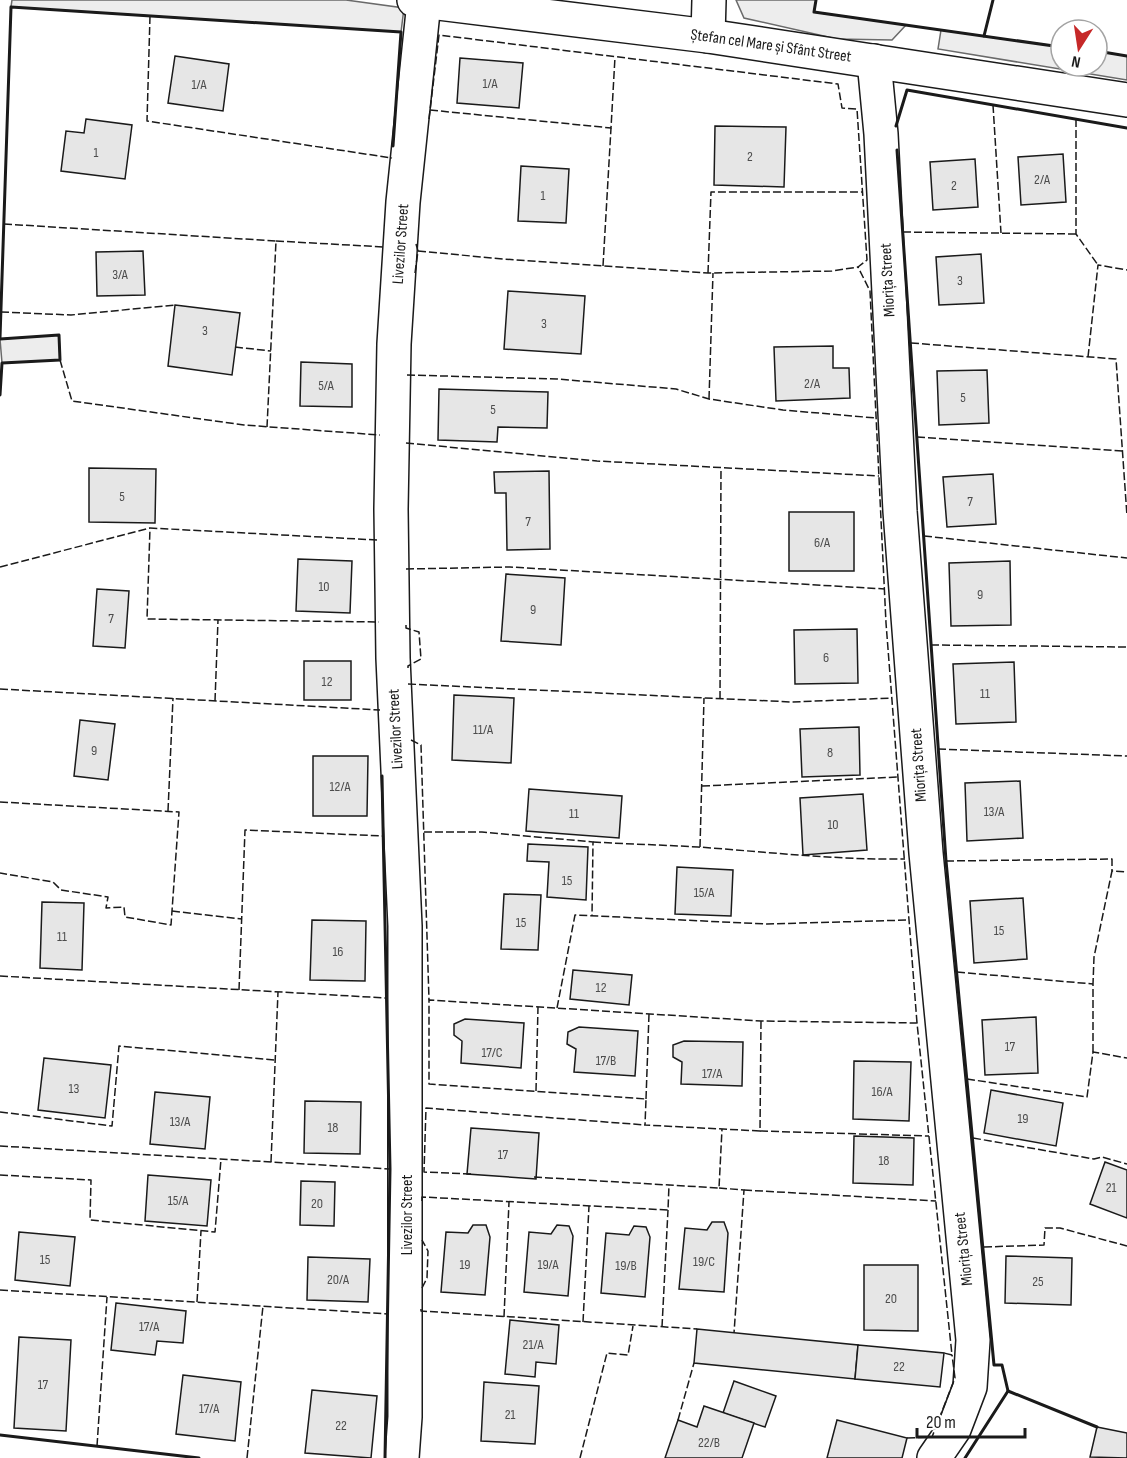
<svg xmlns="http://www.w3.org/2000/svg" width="1127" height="1458" viewBox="0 0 1127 1458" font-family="'Sofia Sans Condensed',sans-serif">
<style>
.green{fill:#ededed;stroke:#6a6a6a;stroke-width:1.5}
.building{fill:#e6e6e6;stroke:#1a1a1a;stroke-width:1.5}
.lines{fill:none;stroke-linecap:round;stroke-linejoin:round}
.minor-casing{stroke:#1a1a1a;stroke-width:36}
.minor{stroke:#fff;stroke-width:33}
.fence{stroke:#1a1a1a;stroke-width:1.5;stroke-dasharray:8 3;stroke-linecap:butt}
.wall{stroke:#1a1a1a;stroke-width:3}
.labels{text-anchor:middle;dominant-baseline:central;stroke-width:4.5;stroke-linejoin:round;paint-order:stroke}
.number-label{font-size:14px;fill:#4d4d4d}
.street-label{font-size:16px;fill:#1a1a1a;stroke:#fff}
</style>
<rect width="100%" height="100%" fill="#fff"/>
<!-- green -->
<g class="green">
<polygon points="12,0 346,0 404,8 401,32 11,7"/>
<polygon points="736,0 816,0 814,12 906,25 892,40 837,39 744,18"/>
<polygon points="941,30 1061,47 1061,66 1097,66 1097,51 1127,56 1127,80 938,49"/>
<polygon points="59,335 60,360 2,363 0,339"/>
</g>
<!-- building -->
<g class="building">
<polygon points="175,56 229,64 223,111 168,103"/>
<polygon points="460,58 523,63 519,108 457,103"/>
<polygon points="86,119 132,125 125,179 61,171 66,131 84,133"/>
<polygon points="715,126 786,127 784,187 714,185"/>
<polygon points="1063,154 1066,202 1021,205 1018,157"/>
<polygon points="975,159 978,207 933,210 930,162"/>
<polygon points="521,166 569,169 566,223 518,221"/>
<polygon points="143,251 145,295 97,296 96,252"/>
<polygon points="981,254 984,303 939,305 936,257"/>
<polygon points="508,291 585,296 581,354 504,349"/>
<polygon points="175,305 240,313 232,375 168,366"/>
<polygon points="833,346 833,368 849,368 850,398 776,401 774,347"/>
<polygon points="301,362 352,364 352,407 300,406"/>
<polygon points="987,370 989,423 939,425 937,371"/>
<polygon points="439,389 548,392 547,428 498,427 497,442 438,440"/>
<polygon points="89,468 156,469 155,523 89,522"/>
<polygon points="549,471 550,549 507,550 506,493 495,493 494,472"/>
<polygon points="993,474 996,524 947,527 943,477"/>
<rect x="789" y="512" width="65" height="59"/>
<polygon points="298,559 352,561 350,613 296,611"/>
<polygon points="1010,561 1011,625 951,626 949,563"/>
<polygon points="506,574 565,578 561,645 501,641"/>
<polygon points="97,589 129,591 125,648 93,646"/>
<polygon points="857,629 858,683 795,684 794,630"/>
<rect x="304" y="661" width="47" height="39"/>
<polygon points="1014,662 1016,722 956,724 953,664"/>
<polygon points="454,695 514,698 511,763 452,760"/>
<polygon points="80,720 115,724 108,780 74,776"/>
<polygon points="859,727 860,775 802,777 800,729"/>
<polygon points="313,756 368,756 367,816 313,816"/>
<polygon points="1020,781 1023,838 967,841 965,783"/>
<polygon points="529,789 622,796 619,838 526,831"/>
<polygon points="863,794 867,850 803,855 800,798"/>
<polygon points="528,844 588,847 586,900 547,897 549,862 527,861"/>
<polygon points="677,867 733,870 731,916 675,914"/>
<polygon points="504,894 541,895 538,950 501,949"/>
<polygon points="1023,898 1027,959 974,963 970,901"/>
<polygon points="42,902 84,903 82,970 40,968"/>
<polygon points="312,920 366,921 365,981 310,980"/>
<polygon points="573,970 632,975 629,1005 570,999"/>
<polygon points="1036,1017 1038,1073 985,1075 982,1020"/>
<polygon points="465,1019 524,1023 521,1068 461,1063 462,1041 454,1035 454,1024"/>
<polygon points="579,1027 638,1031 635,1076 574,1072 576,1049 567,1044 568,1032"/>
<polygon points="684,1041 743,1042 742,1086 681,1084 682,1062 673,1057 673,1045"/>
<polygon points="44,1058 111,1065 105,1118 38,1110"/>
<polygon points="854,1061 911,1062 909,1121 853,1119"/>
<polygon points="991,1090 1063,1103 1056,1146 984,1133"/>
<polygon points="155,1092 210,1097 205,1149 150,1144"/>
<polygon points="305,1101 361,1102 360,1154 304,1153"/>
<polygon points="471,1128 539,1133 536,1179 467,1174"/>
<polygon points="854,1136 914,1138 913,1185 853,1183"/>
<polygon points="1105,1162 1127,1170 1127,1218 1090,1204"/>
<polygon points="148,1175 211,1180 207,1226 145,1221"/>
<polygon points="301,1181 335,1182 334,1226 300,1225"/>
<polygon points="712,1222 724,1222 728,1233 724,1292 679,1289 685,1228 707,1230"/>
<polygon points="473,1225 486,1225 490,1237 485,1295 441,1292 446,1232 468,1233"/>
<polygon points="557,1225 569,1226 573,1236 568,1296 524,1292 529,1232 551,1234"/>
<polygon points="634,1226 646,1227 650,1237 645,1297 601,1293 606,1233 629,1235"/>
<polygon points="19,1232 75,1237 70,1286 15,1280"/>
<polygon points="1006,1256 1072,1258 1071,1305 1005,1303"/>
<polygon points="308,1257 370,1259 368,1302 307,1300"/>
<polygon points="864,1265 918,1265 918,1331 864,1330"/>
<polygon points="116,1303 186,1311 183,1343 157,1341 155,1355 111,1350"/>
<polygon points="510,1320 559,1325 556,1364 536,1362 535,1377 505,1374"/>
<polygon points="697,1329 858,1345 855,1379 694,1363"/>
<polygon points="19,1337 71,1340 66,1431 14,1428"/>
<polygon points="858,1345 944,1353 940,1387 855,1379"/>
<polygon points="183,1375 241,1382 235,1441 176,1434"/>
<polygon points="734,1381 776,1396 765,1427 723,1413"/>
<polygon points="484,1382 539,1386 535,1444 481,1441"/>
<polygon points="312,1390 377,1396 371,1458 305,1453"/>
<polygon points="704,1406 754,1423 742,1458 665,1458 678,1420 697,1427"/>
<polygon points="837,1420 907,1438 902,1458 827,1458"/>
<polygon points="1097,1427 1127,1433 1127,1458 1090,1457"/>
</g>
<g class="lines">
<defs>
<g id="minor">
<polyline points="414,0 708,36 1127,100"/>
<polyline points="708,36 709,0"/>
<polyline points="874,61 881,134 900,511 926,853 973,1340 970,1387 954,1429 934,1458"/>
<polyline points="402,1458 405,1417 405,926 393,658 391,509 394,344 403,202 424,2"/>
</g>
</defs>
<!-- minor casing -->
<use href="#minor" class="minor-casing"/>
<!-- minor -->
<use href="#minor" class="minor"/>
<!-- fence -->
<g class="fence">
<polyline points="150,16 147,121 392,158"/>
<polyline points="993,105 1001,233"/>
<polyline points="430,110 611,128 615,57"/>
<polyline points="429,119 439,35 838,84 842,108 857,109 867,260 858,267 870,291 886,623 917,1023"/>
<polyline points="1076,119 1076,234 1098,265"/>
<polyline points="4,224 276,241 267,427"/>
<polyline points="903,232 1076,234"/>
<polyline points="276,241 385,247"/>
<polyline points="418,251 503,259 708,273 832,271 858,267"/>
<polyline points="603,266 611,128"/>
<polyline points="415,273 418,251 416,244"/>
<polyline points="708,273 711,192 862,192"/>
<polyline points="1,312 71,315 175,305"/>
<polyline points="911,343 1116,359 1127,516"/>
<polyline points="235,347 271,351"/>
<polyline points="1088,357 1098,265 1127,270"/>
<polyline points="60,360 72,401 244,425 380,435"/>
<polyline points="407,375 557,379 676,389 709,399 783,410 876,418"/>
<polyline points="709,399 713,273"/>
<polyline points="917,437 1123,451"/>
<polyline points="406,443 597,461 879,476"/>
<polyline points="924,536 1127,558"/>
<polyline points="377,540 150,528 147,619 379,622"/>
<polyline points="0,567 150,528"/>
<polyline points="406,569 510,567 885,589"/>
<polyline points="406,625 406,628 419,632 421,659 408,666 408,668"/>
<polyline points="931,645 1127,647"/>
<polyline points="408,684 792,702 892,698"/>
<polyline points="0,689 380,710"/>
<polyline points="720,699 721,468"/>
<polyline points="215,701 218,620"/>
<polyline points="411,740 421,745 429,1000"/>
<polyline points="938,749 1127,756"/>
<polyline points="702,786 898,777"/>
<polyline points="0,802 179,812 171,925 125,917 124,907 106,908 108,897 61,890 53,882 0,873"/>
<polyline points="168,811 173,698"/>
<polyline points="424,832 482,832 593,842 592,916"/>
<path d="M593,842c35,2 70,3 105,5 70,5 137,13 207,12"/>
<polyline points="700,847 704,698"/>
<polyline points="946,861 1112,859 1112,871"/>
<polyline points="172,911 242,919"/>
<polyline points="957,972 1093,984"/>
<polyline points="0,976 386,998"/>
<polyline points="239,990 245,830 383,836"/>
<polyline points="557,1008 575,915 767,924 909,920"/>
<polyline points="761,1021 760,1131 645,1125 646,1099 429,1084 429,1000 761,1021 917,1023 952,1355 944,1353"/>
<polyline points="1093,1052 1093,984 1094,957 1112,871 1127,872"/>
<polyline points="967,1079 1087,1097 1093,1052 1127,1058"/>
<polyline points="536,1091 538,1007"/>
<polyline points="646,1099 649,1014"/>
<polyline points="0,1112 112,1126 119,1046 275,1060"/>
<polyline points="760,1131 929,1136"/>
<polyline points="973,1138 1094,1159 1102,1157 1127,1164"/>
<polyline points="0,1146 390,1169"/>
<polyline points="271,1162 278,992"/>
<polyline points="471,1174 424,1172 426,1108 645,1125"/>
<polyline points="0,1175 91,1180 90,1220 215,1232 221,1159"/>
<polyline points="534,1177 719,1188 722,1129"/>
<polyline points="719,1188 744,1190 734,1333"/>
<polyline points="744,1190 936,1201"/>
<polyline points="422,1201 422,1197 668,1210 669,1185"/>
<polyline points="984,1247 1044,1245 1045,1228 1060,1228 1127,1246"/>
<polyline points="422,1288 427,1278 428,1251 422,1240"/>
<polyline points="0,1290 388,1314"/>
<polyline points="197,1302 201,1231"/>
<polyline points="421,1309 421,1311 697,1329"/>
<polyline points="504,1317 509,1202"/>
<polyline points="583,1322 589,1206"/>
<polyline points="662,1327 668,1210"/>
<polyline points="678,1420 694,1363"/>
<polyline points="907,1438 932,1437 955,1378 952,1355"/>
<polyline points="97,1446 107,1297"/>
<polyline points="247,1458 263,1306"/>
<polyline points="580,1458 607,1353 628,1355 633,1326"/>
</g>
<!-- wall -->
<g class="wall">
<polyline points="816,0 814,12 1061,47"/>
<polyline points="984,36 993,0"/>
<polyline points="1097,51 1127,56"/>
<polyline points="896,126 907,90 1127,128"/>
<polyline points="897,150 946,861 994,1365 1002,1365 1008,1391 965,1458"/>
<polyline points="0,338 11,7 401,32 393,146"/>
<polyline points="0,339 59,335 60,360 2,363 0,395"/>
<polyline points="382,776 390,1169 385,1458"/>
<polyline points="1008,1391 1097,1427"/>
<polyline points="0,1435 199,1458"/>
</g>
</g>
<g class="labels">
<!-- number labels -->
<g class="number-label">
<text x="490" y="83">1/A</text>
<text x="199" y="84">1/A</text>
<text x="96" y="152">1</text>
<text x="750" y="156">2</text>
<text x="1042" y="179">2/A</text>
<text x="954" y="185">2</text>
<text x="543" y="195">1</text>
<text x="120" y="274">3/A</text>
<text x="960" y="280">3</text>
<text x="544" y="323">3</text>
<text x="205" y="330">3</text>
<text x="812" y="383">2/A</text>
<text x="326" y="385">5/A</text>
<text x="963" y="397">5</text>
<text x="493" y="409">5</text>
<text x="122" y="496">5</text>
<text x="970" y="501">7</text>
<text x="528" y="521">7</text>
<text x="822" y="542">6/A</text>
<text x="324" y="586">10</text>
<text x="980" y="594">9</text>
<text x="533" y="609">9</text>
<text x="111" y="618">7</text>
<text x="826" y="657">6</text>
<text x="327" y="681">12</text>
<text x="985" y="693">11</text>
<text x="483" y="729">11/A</text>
<text x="94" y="750">9</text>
<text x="830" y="752">8</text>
<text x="340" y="786">12/A</text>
<text x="994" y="811">13/A</text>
<text x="574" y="813">11</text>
<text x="833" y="824">10</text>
<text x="567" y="880">15</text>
<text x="704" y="892">15/A</text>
<text x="521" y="922">15</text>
<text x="999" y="930">15</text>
<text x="62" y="936">11</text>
<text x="338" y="951">16</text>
<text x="601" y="987">12</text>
<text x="1010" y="1046">17</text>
<text x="492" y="1052">17/C</text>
<text x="606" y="1060">17/B</text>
<text x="712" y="1073">17/A</text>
<text x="74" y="1088">13</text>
<text x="882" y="1091">16/A</text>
<text x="1023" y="1118">19</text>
<text x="180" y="1121">13/A</text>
<text x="333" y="1127">18</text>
<text x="503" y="1154">17</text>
<text x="884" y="1160">18</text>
<text x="1111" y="1187">21</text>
<text x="178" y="1200">15/A</text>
<text x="317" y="1203">20</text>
<text x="45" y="1259">15</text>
<text x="704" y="1261">19/C</text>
<text x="465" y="1264">19</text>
<text x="548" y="1264">19/A</text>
<text x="626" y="1265">19/B</text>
<text x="338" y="1279">20/A</text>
<text x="1038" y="1281">25</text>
<text x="891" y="1298">20</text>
<text x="149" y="1326">17/A</text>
<text x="533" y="1344">21/A</text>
<text x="899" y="1366">22</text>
<text x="43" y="1384">17</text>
<text x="209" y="1408">17/A</text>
<text x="510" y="1414">21</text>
<text x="341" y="1425">22</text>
<text x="709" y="1442">22/B</text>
</g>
<!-- street labels -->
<g class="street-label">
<text transform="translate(771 46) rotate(8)">Ștefan cel Mare și Sfânt Street</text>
<text transform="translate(401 244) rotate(-86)">Livezilor Street</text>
<text transform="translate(888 280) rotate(-93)">Miorița Street</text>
<text transform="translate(396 729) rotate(-93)">Livezilor Street</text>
<text transform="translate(919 765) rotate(-94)">Miorița Street</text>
<text transform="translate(407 1215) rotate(-90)">Livezilor Street</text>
<text transform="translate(964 1249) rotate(-96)">Miorița Street</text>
</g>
</g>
<!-- north arrow -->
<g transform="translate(1079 48) rotate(192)"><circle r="28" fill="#ffffff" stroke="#a3a3a3" stroke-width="1.5"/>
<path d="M0-4.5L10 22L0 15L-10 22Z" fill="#c62828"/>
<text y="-9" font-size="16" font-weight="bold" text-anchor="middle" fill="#1a1a1a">N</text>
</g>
<!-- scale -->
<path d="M917 1428v9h108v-9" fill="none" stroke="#1a1a1a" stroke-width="3"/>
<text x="926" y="1428" font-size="18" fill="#1a1a1a" stroke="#ffffff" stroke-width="4.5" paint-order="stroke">20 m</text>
</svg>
